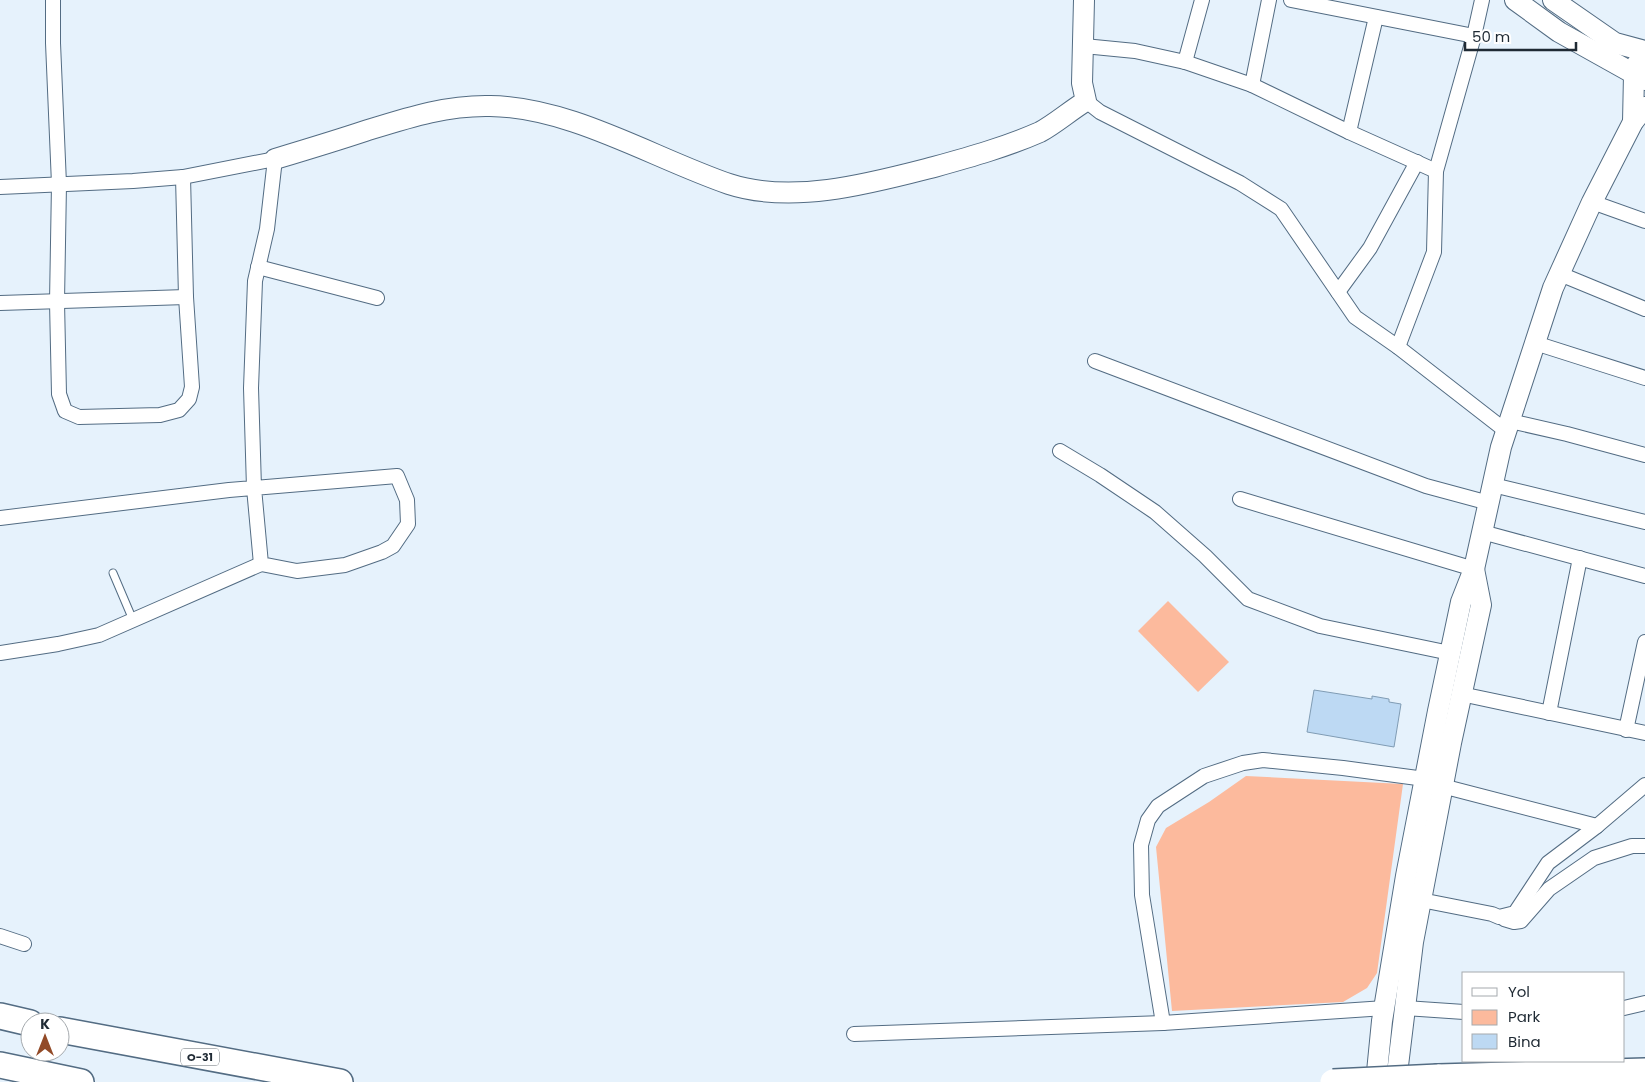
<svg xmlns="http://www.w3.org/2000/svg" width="1645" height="1082" viewBox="0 0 1645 1082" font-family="Poppins,sans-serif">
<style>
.green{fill:#fcba9d}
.building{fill:#bdd9f3;stroke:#809cb4}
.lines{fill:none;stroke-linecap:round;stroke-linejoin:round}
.lane-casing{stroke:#536c83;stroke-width:9}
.street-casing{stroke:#536c83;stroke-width:16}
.secondary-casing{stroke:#536c83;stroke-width:22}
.highway-casing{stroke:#536c83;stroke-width:28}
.lane{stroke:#fff;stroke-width:7}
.street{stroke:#fff;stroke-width:14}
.secondary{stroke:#fff;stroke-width:20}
.highway{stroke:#fff;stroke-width:25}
.highway-bridge-casing{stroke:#536c83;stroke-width:28;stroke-linecap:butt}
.highway-bridge{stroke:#fff;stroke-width:25}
.labels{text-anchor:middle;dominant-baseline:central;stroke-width:5;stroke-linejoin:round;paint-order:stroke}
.shield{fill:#fff;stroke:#626a71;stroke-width:1}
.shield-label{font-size:11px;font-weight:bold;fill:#1f2a34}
</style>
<rect width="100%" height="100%" fill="#e6f2fc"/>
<!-- green -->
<g class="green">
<polygon points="1168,601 1229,662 1198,692 1138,631"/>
<polygon points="1246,776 1403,784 1377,973 1367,988 1343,1002 1172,1011 1156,847 1166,828 1209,802"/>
</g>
<!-- building -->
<polygon class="building" points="1314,690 1372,699 1372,696 1389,699 1389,702 1401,704 1394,747 1307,732"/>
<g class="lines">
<defs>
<polyline id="lane" points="113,573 133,620"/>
<g id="street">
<polyline points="53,0 53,43 59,184 57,302 59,394 65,411 79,417 160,415 179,410 189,399 192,387 186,297 183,177"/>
<polyline points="1291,0 1474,36"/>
<polyline points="1084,46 1135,51 1185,62 1252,85 1349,132 1436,171"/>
<polyline points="1185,62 1202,0"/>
<polyline points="1252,85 1269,0"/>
<polyline points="1086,101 1100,112 1240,183 1281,209 1355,317 1398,347 1506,431"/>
<polyline points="1349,132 1376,17"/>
<polyline points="0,187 133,181 183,177 275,159 267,229 255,281 251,388 254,488 261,564 297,571 345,565 382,552 393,546 408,524 407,500 397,476 229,490 0,518"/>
<polyline points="1592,202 1645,221"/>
<polyline points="258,267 377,298"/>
<polyline points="1560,274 1645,309"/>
<polyline points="1338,292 1370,248 1417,162"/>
<polyline points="0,303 186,297"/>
<polyline points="1535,343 1645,378"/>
<polyline points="1398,347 1434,252 1436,171 1474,36 1482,0"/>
<polyline points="1095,361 1426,486 1489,503"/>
<polyline points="1510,421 1567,434 1645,455"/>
<polyline points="1060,451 1100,475 1155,512 1205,556 1248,599 1320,626 1450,653"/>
<polyline points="1493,485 1645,522"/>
<polyline points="1240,499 1474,569"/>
<polyline points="1482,532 1645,576"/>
<polyline points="0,653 58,644 99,635 261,564"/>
<polyline points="1461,694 1645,733"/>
<polyline points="1549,713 1580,558"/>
<polyline points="1626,730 1645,642"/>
<polyline points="1442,786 1597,826"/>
<polyline points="1421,900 1492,914 1499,917 1515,913 1548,863 1597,826 1645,785"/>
<polyline points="1504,919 1514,922 1521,921 1549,889 1594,858 1632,846 1645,846"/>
<polyline points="0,936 24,944"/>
<polyline points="1405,1008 1464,1012"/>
<polyline points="1624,1008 1645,1003"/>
<polyline points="1163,1023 1142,895 1141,845 1148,820 1158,806 1204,776 1243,763 1263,760 1343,768 1425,779"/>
<polyline points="854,1034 1163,1023 1385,1008"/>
</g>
<g id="secondary">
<polyline points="1515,0 1559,32 1645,80"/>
<polyline points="1553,0 1615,43 1645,51"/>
<polyline points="1633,122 1634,75 1637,64"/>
<path d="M275,159c30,-9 60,-18 90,-28 42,-13 81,-26 125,-25 81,1 163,52 239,78 64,21 143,-1 205,-17 36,-10 72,-20 106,-35 15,-8 31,-22 46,-31l-4,-18 2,-83"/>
<polyline points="1376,1082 1382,1021 1406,876 1438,711 1461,602 1474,569 1501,447 1553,288 1592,202 1633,122 1645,107"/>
<polyline points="1396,1082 1413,942 1451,743 1481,605 1474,569"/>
</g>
<g id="highway">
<polyline points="0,1016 30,1023"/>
<polyline points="60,1030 340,1082"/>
<polyline points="0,1065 81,1082"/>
<polyline points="1438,1077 1645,1071"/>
</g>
</defs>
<!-- lane casing -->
<use href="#lane" class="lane-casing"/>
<!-- street casing -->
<use href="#street" class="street-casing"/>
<!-- secondary casing -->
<use href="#secondary" class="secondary-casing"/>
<!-- highway casing -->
<use href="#highway" class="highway-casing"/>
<!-- lane -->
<use href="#lane" class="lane"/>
<!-- street -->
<use href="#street" class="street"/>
<!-- secondary -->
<use href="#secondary" class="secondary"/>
<!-- highway -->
<use href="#highway" class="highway"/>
<defs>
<polyline id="highway-bridge" points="1333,1082 1438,1077"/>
</defs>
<!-- highway-bridge casing -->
<use href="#highway-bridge" class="highway-bridge-casing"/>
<!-- highway-bridge -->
<use href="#highway-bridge" class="highway-bridge"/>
</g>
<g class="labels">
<!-- shield labels -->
<rect class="shield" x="181" y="1048.5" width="38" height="17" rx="4"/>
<g class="shield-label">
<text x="200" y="1057">O-31</text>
</g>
</g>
<!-- legend -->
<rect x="1462" y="972" width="162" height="90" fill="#ffffff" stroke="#a5aaae"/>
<rect x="1472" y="988" width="25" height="8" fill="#ffffff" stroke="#a5aaae"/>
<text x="1508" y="997" font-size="15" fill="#1f2a34">Yol</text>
<rect x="1472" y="1010" width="25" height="15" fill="#fcba9d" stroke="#a5aaae"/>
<text x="1508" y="1022" font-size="15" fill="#1f2a34">Park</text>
<rect x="1472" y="1034" width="25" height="15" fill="#bdd9f3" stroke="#a5aaae"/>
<text x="1508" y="1047" font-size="15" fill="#1f2a34">Bina</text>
<!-- north arrow -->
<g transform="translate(45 1037)"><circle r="24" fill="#ffffff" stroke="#a5aaae"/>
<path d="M0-4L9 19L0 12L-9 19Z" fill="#924a27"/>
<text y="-8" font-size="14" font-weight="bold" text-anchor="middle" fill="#1f2a34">K</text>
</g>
<!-- scale -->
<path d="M1465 42v8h111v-8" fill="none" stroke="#1f2a34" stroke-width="2.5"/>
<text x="1472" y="42" font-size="15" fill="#1f2a34" stroke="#ffffff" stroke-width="4" paint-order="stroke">50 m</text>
</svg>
